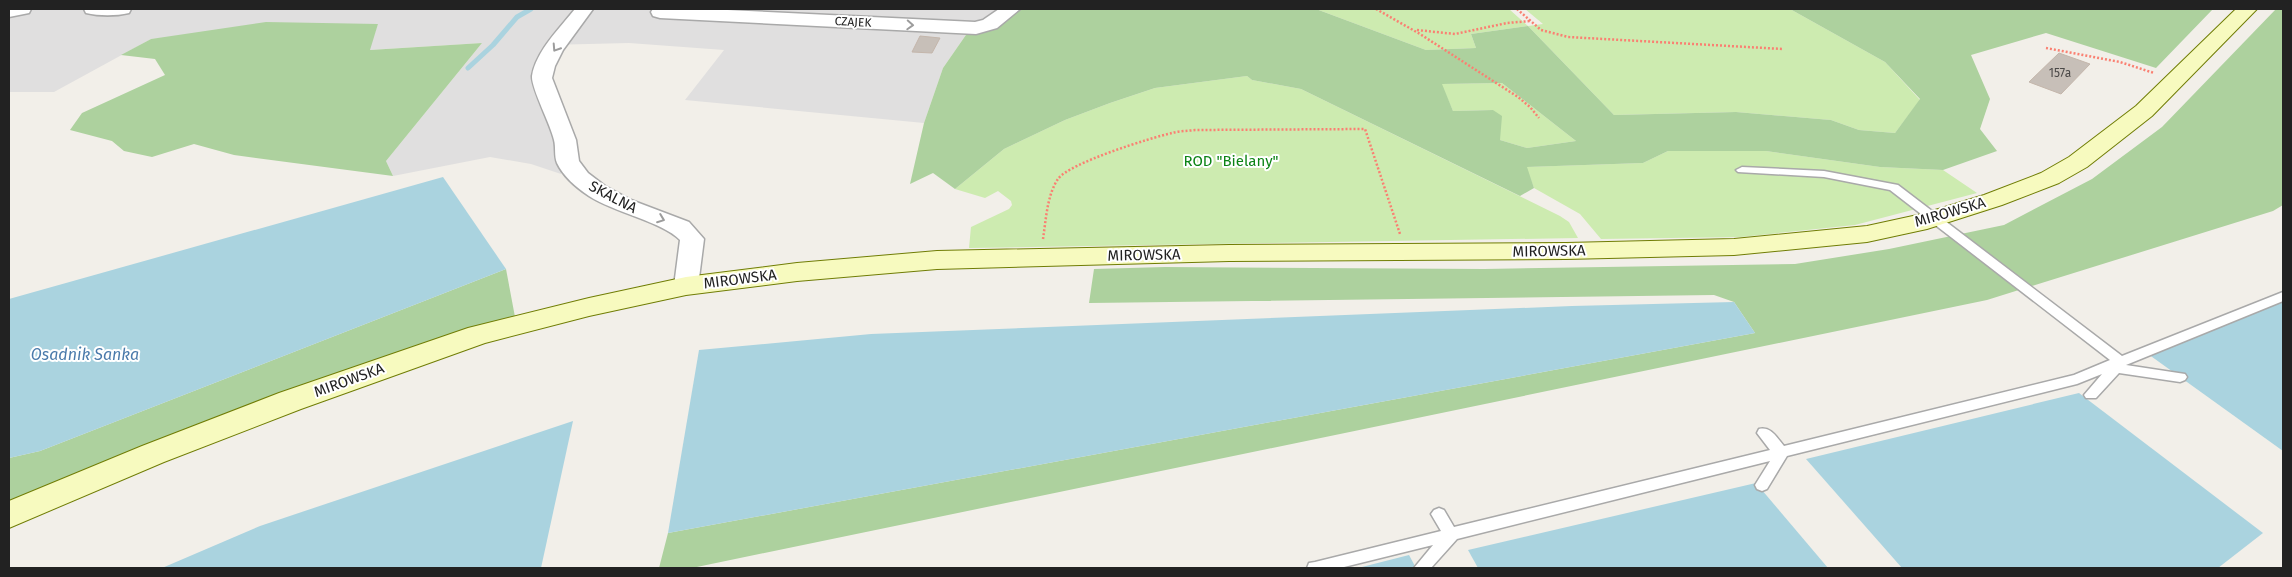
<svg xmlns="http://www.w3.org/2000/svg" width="2292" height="577" viewBox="0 0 2292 577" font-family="'Fira Sans',sans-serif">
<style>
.residential{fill:#e0dfdf}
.grass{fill:#cdebb0}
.forest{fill:#add19e;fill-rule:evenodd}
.water{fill:#aad3df}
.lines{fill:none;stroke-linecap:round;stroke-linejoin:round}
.stream{stroke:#aad3df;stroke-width:5}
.building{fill:#c7bfb8;stroke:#c4b6ab}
.lane-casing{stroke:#a9a9a9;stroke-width:3}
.street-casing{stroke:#a9a9a9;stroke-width:3}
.secondary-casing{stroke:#707d05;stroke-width:2}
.path{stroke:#fa8072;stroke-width:2.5;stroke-dasharray:2 2;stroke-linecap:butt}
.lane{fill:#fff;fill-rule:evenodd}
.street{fill:#fff;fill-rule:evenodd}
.secondary{fill:#f7fabf;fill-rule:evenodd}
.oneway{stroke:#9c9c9c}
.labels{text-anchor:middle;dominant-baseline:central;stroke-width:4;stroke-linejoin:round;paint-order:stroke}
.far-street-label{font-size:12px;fill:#222;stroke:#fff}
.number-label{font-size:12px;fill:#4b4948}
.park-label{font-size:15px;fill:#0c8416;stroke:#fff}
.street-label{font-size:15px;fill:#222;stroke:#fff}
.water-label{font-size:16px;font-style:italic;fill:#4a7aab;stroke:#fff}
</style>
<rect width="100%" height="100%" fill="#f2efe9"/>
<!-- residential -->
<polygon class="residential" points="9,9 1003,9 968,32 943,68 924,123 685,100 724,50 629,43 548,45 536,73 561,145 561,174 531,164 490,157 393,176 386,161 482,43 369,50 378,24 151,39 54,92 9,92"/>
<!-- grass -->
<g class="grass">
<polygon points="1316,9 1509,9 1528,26 1543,24 1525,9 1790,9 1885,62 1920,100 1895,133 1859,130 1831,120 1736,112 1614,115 1528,26 1471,34 1476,48 1426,50"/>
<polygon points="1247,76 1252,80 1301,89 1560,216 1569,222 1578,238 969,248 971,227 1009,209 1012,205 1011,201 998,191 985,198 955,189 1004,149 1065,120 1110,103 1155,88"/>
<polygon points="1502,83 1576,141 1527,148 1500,140 1493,110 1453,111 1441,84"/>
<polygon points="1668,151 1766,151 1880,167 1943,170 1977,193 1855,225 1741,237 1601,239 1580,214 1534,188 1526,167 1643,163"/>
</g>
<!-- forest -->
<g class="forest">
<path d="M1017,9h299l110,41 50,-2 -5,-14 57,-8 86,89 122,-3 95,8 28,10 36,3 25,-34 -35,-37 -95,-53h423l-57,59 -110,-35 -75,22 19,44 -10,30 17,22 -54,19 -63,-3 -114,-16h-98l-25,12 -116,4 7,21 -14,8 -219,-107 -49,-9 -5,-4 -92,12 -45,15 -45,17 -61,29 -49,40 -22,-16 -23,11 14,-61 19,-55 25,-36 29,-6zM1502,83l74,58 -49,7 -27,-8 2,-24 -9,-6 -40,1 -11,-27z"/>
<polygon points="2276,9 2283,9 2283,205 2273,211 1987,300 692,568 659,568 668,533 1755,333 1734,302 1714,295 1089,303 1094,269 1165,267 1484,269 1795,264 1889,249 2004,225 2092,179 2162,127"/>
<polygon points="266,22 378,24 370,50 482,43 386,161 393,176 234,155 194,144 152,157 124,151 112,141 70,130 82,113 165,75 155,59 121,55 151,39"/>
<polygon points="506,269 515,317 148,448 9,505 9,458 40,451"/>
</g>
<!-- water -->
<g class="water">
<polygon points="443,177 506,269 40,451 9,458 9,299"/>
<polygon points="2283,300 2283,451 2148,354"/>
<polygon points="1734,302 1755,333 668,533 699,350 871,334 1572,306"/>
<polygon points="2079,393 2263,533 2218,568 1902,568 1806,459"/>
<polygon points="573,421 541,568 162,568 260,526"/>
<polygon points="1756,483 1828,568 1478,568 1468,550"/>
<polygon points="1409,555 1416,568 1358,568"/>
</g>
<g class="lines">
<!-- stream -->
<polyline class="stream" points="468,68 493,45 517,17 531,9"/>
</g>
<!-- building -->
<g class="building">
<polygon points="920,36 940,38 932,53 912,52"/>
<polygon points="2059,53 2090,64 2061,94 2029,82"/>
</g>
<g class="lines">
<defs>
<path id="lane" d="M1742,167l82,4 74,14 224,171 161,-64v9l-157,64 59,9 2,3 -2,3 -5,2 -61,-9 -23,25h-10l-2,-3 18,-21 -25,10 -290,72 -20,33 -5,2 -5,-2 -2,-4 15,-24 -313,78 -26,29h-17l19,-23 -93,23h-33l2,-5 6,-1 126,-31 -10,-17 3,-4 5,-2 5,2 10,17 316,-77 -13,-17 2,-4c12,-3 18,9 25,17l290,-71 36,-15 -220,-170 -66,-13 -86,-5 -2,-2z"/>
<g id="street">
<polygon points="9,9 31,9 29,13 9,17"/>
<path d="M84,9h47l-2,4c-13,3 -30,3 -43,0z"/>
<path d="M575,9h18l-30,41 -8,16 -3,12 24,62 3,21 9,12 17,13 26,14 58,22 15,17 -6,47 -3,6 -9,2 -9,-2 -3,-6 6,-46c-17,-18 -67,-28 -91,-44 -12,-8 -26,-20 -32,-33 -3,-7 -1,-16 -3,-23 -3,-15 -23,-52 -22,-64 4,-25 28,-48 43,-67z"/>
<polygon points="653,9 707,9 975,22 983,20 999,9 1020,9 997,28 976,34 660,18 653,16 651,12"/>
</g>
<polygon id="secondary" points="2236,9 2257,9 2152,116 2087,167 2059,183 2002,205 1927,229 1867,242 1734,255 1566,259 1229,261 937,269 797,281 686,295 589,316 485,343 301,409 164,462 9,528 9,501 142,446 279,393 468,328 589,298 686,277 797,263 937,251 1229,245 1566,243 1734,239 1867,226 1922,214 1984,195 2041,173 2069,157 2136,106"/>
</defs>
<!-- lane casing -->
<use href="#lane" class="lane-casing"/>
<!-- street casing -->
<use href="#street" class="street-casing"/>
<!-- secondary casing -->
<use href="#secondary" class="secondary-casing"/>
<!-- path -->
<g class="path">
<polyline points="1376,9 1420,34 1518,97 1530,107 1539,118"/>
<polyline points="1517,9 1541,30 1568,37 1783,49"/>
<polyline points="1417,30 1455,34 1507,23 1531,21"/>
<polyline points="2046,48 2120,62 2154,73"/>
<path d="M1043,239c3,-19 4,-44 15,-60 11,-16 92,-41 114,-46 7,-2 15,-2 23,-3l170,-1 35,105"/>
</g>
<!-- lane -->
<use href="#lane" class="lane"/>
<!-- street -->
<use href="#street" class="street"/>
<!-- secondary -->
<use href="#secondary" class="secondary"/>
</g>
<!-- one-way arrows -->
<defs><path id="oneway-chevron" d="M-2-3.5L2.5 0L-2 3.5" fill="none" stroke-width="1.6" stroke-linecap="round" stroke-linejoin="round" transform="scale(1.25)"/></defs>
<g class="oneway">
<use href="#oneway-chevron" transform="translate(910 25) rotate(3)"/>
<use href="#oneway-chevron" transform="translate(556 48) rotate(123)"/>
<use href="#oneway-chevron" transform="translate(661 219) rotate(21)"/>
</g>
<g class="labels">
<!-- far-street labels -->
<g class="far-street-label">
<text transform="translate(853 22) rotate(3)">CZAJEK</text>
</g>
<!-- number labels -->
<g class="number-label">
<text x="2060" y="73">157a</text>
</g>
<!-- park labels -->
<g class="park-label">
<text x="1231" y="161">ROD "Bielany"</text>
</g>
<!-- street labels -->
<g class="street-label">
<text transform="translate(613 197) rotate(28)">SKALNA</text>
<text transform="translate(1950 212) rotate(-16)">MIROWSKA</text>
<text transform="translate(1549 251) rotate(-1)">MIROWSKA</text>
<text transform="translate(1144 255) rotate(-1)">MIROWSKA</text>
<text transform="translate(740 279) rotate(-7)">MIROWSKA</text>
<text transform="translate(349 380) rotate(-20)">MIROWSKA</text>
</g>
<!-- water labels -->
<g class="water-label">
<text x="85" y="354">Osadnik Sanka</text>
</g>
</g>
<!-- border -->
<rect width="2292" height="577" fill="none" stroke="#222222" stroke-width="20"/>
</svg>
